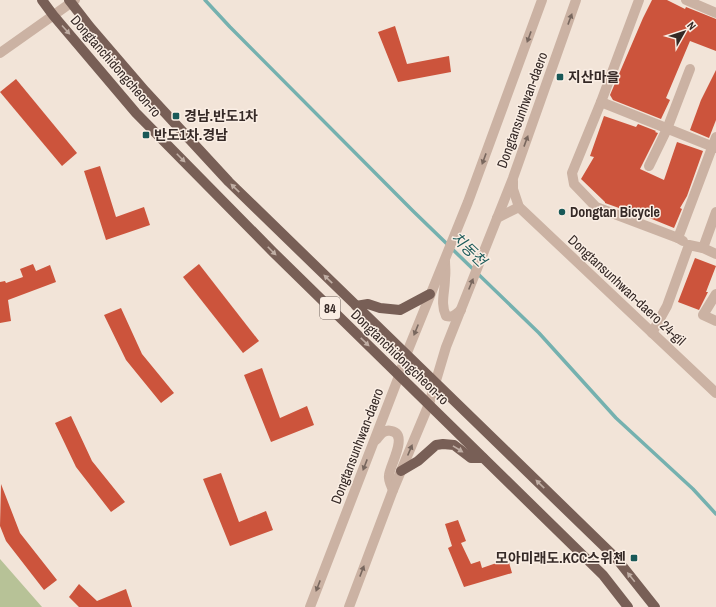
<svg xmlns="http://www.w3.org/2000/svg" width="716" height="607" viewBox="0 0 716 607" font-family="'Archivo Narrow','Noto Sans KR',sans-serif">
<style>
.green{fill:#b7c297}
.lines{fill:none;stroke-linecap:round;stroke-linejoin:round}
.stream{stroke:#75b1af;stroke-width:3.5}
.building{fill:#cc543c}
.minor{stroke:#cbb2a3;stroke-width:10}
.major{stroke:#785f56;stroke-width:10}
.oneway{fill:#78675e}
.oneway2{fill:#c0aea4}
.poi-dot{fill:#195958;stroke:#faeee4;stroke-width:1.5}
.labels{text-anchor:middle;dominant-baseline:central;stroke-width:3;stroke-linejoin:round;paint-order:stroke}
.shield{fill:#faeee4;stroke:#70645f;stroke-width:1}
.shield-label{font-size:13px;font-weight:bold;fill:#352926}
.street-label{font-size:14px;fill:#352926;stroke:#faeee4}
.poi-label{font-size:14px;font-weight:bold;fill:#352926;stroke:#faeee4;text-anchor:start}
.water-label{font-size:15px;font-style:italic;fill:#195958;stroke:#faeee4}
</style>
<rect width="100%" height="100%" fill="#f2e4d8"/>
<!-- green -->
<polygon class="green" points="0,559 42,607 0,607"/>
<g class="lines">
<!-- stream -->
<polyline class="stream" points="205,0 230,27 413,211 539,333 616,418 693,489 716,514"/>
</g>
<!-- building -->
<g class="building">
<polygon points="652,0 667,0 685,9 686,7 716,19 716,51 690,41 666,98 670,100 661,119 613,100 610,95 643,18"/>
<polygon points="395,26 407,64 449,56 451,72 398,82 378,32"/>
<polygon points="716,70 716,120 709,138 690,130 701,100"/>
<polygon points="16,79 77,153 62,166 0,92"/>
<polygon points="604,116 636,127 638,124 656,131 655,132 658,133 640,169 664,180 677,142 703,151 687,196 680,208 682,209 674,228 620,206 619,208 605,203 605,202 581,179 594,157 590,156"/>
<polygon points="100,166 116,217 144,207 150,225 106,240 84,171"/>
<polygon points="695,258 716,266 706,292 708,292 699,310 678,302"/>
<polygon points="33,264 36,271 50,265 56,282 8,300 11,321 0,323 0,282 5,281 6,283 23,277 20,269"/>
<polygon points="199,264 259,341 243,353 183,277"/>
<polygon points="121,308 142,354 174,393 161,403 126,360 104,315"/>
<polygon points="262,368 280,418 307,406 314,425 271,442 244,375"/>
<polygon points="71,416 92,461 125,502 111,512 76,467 55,423"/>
<polygon points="221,473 239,522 266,511 273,530 230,546 203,479"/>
<polygon points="1,484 20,533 57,580 44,590 6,541 0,526"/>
<polygon points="458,520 466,541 461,543 471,564 480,561 482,568 508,559 512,573 464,587 448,548 452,546 445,524"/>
<polygon points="79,584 97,601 126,589 132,607 79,607 69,597"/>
</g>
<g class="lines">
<!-- minor -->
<g class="minor">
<polyline points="639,0 601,102 572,173 574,184 596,207 678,238"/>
<polyline points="686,0 716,13"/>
<polyline points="0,53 75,0"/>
<polyline points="601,102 716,148"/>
<polyline points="649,166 667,129 690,69"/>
<polyline points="513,181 513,189 519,207 716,393"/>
<polyline points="497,218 519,207"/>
<polyline points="683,241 678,238 716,137"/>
<polyline points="703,248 716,212"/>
<path d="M445,261c0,6 1,11 0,17 0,14 -5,25 1,38 7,2 10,-2 15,-6"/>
<polyline points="716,294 703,315 716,321"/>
<polyline points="652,333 667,306 689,245 703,248 716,254"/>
<path d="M376,440c4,-5 8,-11 15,-9 18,3 -1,34 -2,44 -1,5 2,10 4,15"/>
<polyline points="310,607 399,376 406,355 468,202 542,0"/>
<polyline points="349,607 393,490 429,404 446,347 513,178 576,0"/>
</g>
<!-- major -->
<g class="major">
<polyline points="42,0 53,15 136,113 273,252 603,575 628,607"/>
<polyline points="69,0 90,27 145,91 229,182 616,558 655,607"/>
<polyline points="356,306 368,304 380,308 400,310 430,294"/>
<polyline points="401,471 418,461 436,445 443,444 454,445 471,458 483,458"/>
</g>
</g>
<!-- one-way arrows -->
<defs><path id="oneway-solid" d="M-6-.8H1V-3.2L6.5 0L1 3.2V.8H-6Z"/></defs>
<g class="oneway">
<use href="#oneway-solid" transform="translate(570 19) rotate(-70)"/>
<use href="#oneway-solid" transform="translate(529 37) rotate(110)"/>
<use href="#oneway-solid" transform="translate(526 141) rotate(-70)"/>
<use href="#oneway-solid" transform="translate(484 159) rotate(110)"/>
<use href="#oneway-solid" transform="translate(471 284) rotate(-68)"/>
<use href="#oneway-solid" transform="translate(416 330) rotate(112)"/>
<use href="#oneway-solid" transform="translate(410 450) rotate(-67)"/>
<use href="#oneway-solid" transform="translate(365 465) rotate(111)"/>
<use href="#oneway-solid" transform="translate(362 571) rotate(-69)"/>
<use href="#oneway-solid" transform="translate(318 586) rotate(111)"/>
</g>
<g class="oneway2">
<use href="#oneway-solid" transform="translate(66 30) rotate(48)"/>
<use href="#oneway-solid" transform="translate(181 158) rotate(45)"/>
<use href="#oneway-solid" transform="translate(235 188) rotate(-136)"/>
<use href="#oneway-solid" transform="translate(272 251) rotate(45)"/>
<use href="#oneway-solid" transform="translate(328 279) rotate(-136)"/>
<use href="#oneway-solid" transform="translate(365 342) rotate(44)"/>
<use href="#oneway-solid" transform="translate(458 449) rotate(32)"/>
<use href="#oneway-solid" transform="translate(540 484) rotate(-136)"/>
<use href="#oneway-solid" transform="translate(631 577) rotate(-129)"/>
</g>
<!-- markers -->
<g class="poi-dot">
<rect x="556" y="73" width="8" height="8" rx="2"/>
<rect x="172" y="112" width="8" height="8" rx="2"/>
<rect x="142" y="131" width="8" height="8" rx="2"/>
<circle cx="562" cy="212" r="4"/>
<rect x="630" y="554" width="8" height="8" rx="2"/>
</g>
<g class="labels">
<!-- shield labels -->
<rect class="shield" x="320" y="297" width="20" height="22" rx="3"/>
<g class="shield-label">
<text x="330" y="308">84</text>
</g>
<!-- street labels -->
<g class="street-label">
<text transform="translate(116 66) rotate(49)">Dongtanchidongcheon-ro</text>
<text transform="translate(522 110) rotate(-70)">Dongtansunhwan-daero</text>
<text transform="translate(627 290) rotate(43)">Dongtansunhwan-daero 24-gil</text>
<text transform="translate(400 357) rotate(44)">Dongtanchidongcheon-ro</text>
<text transform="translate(357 446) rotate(-69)">Dongtansunhwan-daero</text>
</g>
<!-- poi labels -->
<g class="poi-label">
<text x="568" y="77">지산마을</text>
<text x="184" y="116">경남.반도1차</text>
<text x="154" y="135">반도1차.경남</text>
<text x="570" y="212">Dongtan Bicycle</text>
<text x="626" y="558" text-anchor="end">모아미래도.KCC스위첸</text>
</g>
<!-- water labels -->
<g class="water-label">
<text transform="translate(469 249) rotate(44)">치동천</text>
</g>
</g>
<!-- north arrow -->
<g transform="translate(684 32) rotate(51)" stroke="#faeee4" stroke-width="3" paint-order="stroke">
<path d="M0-3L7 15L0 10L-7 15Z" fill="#352926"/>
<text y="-6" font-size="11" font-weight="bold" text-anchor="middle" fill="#352926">N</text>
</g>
</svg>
